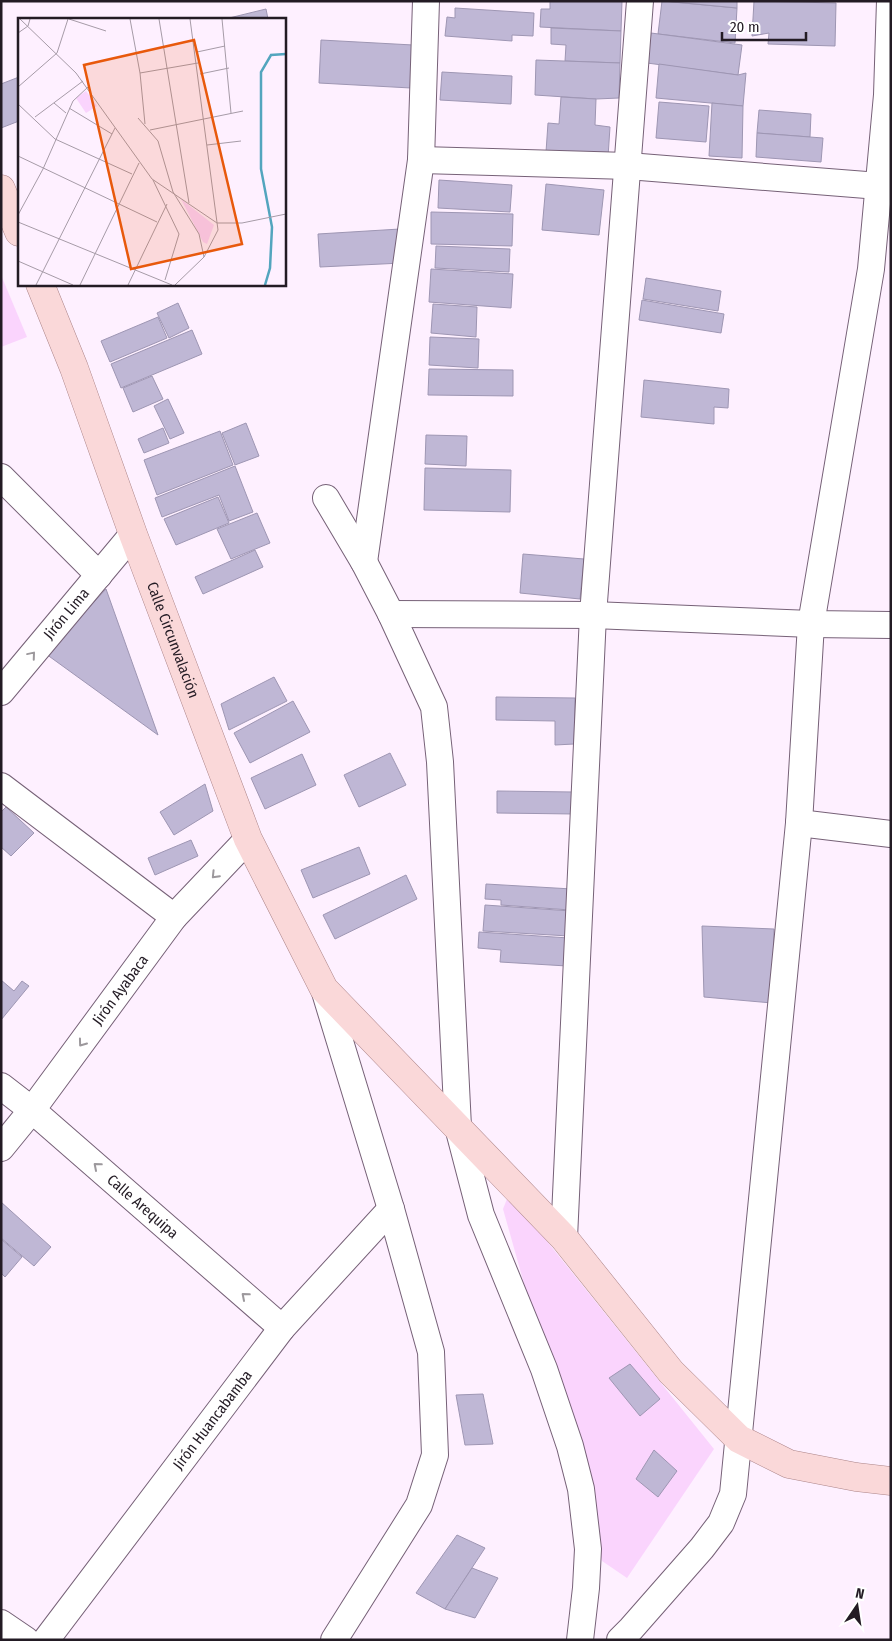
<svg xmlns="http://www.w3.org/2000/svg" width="892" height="1641" viewBox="0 0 892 1641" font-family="'Fira Sans Condensed',sans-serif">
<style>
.green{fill:#fad4fd}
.building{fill:#bfb7d5;stroke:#9e96b3}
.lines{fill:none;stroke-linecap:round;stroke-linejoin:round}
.minor-casing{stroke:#766177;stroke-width:28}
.primary-casing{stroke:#ac8589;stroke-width:29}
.minor{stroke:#fff;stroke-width:26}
.primary{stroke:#fad8d9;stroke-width:28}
.oneway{stroke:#9c989c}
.labels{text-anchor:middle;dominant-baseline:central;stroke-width:4;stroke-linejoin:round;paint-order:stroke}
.street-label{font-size:15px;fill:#231b24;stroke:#fff}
.inset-river{fill:none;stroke:#53a5be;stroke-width:2.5}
.inset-road{fill:none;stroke:#a69ba7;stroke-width:1}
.view{fill:#e8590c;fill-opacity:0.15;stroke:#e8590c;stroke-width:2.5}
.inset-edge{fill:none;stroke:#231b24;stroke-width:2.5}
</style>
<rect width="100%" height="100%" fill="#fef0ff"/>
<!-- green -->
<g class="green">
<polygon points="1,275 27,337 1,347"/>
<polygon points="509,1194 714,1449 627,1578 602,1561 503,1209"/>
</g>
<!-- building -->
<g class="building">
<polygon points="550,1 622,1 621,31 540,27 541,9 550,9"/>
<polygon points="662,1 737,8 735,43 658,34"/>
<polygon points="664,1 737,1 737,8"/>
<polygon points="754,1 836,3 835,46 768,44 769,33 752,36"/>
<polygon points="455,8 534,13 533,36 512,35 512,41 445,36 447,17 455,18"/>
<polygon points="266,9 268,19 225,19"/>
<polygon points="551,28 621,31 620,63 565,61 566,45 551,44"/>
<polygon points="651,33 742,45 738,75 647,63"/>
<polygon points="321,40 413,45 411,88 319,83"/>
<polygon points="536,60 620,63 619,98 596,99 535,95"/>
<polygon points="659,64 738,75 746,73 743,106 656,98"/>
<polygon points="442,72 512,76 511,104 440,100"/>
<polygon points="19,77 19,121 1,128 1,84"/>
<polygon points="561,97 596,99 595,125 610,127 608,157 546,152 548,123 559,124"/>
<polygon points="659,102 709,106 706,142 656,138"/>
<polygon points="712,103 743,106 742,158 709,156"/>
<polygon points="759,110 811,114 810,137 757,133"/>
<polygon points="757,133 823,138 821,162 756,157"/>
<polygon points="439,180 512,185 510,212 438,208"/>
<polygon points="546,184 604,190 599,235 542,230"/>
<polygon points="431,212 513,214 512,246 431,244"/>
<polygon points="400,229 402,263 320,267 318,234"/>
<polygon points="436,246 510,249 509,272 435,268"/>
<polygon points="431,269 513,274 511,308 429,302"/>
<polygon points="646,278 721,291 718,311 643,299"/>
<polygon points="642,300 724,314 721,333 639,320"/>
<polygon points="178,303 189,328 169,338 157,313"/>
<polygon points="433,304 477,307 476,337 431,333"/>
<polygon points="158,317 167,338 110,362 101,341"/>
<polygon points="192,330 202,354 121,388 111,364"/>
<polygon points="430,337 479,339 478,368 429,365"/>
<polygon points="429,369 513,370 513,396 428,395"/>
<polygon points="152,376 163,399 133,412 123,388"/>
<polygon points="644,380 729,389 728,408 714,407 714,424 641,417"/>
<polygon points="168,399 184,433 170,439 154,406"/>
<polygon points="246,423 259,456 235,465 222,433"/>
<polygon points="163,428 169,443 144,453 138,439"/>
<polygon points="220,431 233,465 157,495 144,460"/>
<polygon points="426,435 467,436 466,466 425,464"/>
<polygon points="235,466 253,512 229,521 219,495 162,517 155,498"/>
<polygon points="425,468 511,470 510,512 424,510"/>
<polygon points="218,497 229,523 176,545 164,519"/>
<polygon points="257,513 270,543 231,559 217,529"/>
<polygon points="255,550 263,567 203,594 195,577"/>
<polygon points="523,554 584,559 580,599 520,593"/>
<polygon points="106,589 158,735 46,654"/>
<polygon points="274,677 287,701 229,730 221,704"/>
<polygon points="496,697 575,698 574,744 555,745 555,721 496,720"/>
<polygon points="293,701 310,732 250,763 234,733"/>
<polygon points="390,753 406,785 359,807 344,775"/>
<polygon points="302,754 316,785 265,809 251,778"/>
<polygon points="205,784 213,811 174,835 160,812"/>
<polygon points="497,791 574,792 574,814 497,813"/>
<polygon points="6,807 34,833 11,856 1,847 1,812"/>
<polygon points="191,840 198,856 155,875 148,858"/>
<polygon points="359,847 370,874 313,898 301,870"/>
<polygon points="406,875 417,899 335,939 323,915"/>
<polygon points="486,884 572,889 570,910 501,905 501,900 485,899"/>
<polygon points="485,905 571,911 569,936 483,931"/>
<polygon points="702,926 774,929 772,1003 704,997"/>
<polygon points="479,932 569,938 567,966 500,962 501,950 478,948"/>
<polygon points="1,980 14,991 22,981 29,986 1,1020"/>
<polygon points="1,1202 51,1247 34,1266 1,1238"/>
<polygon points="1,1239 22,1257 5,1277 1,1273"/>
<polygon points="630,1364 660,1399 640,1416 609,1378"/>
<polygon points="483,1394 493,1444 465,1445 456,1395"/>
<polygon points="654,1450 677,1471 658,1497 636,1479"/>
<polygon points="457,1535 485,1548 445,1609 416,1593"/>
<polygon points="472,1568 498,1578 475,1618 445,1609"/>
</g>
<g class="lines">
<defs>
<g id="minor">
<polyline points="421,160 628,166 879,186"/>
<polyline points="1,477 99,575"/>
<polyline points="326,498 364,562 391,614 434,707 440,762 458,1127 481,1215 544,1369 570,1446 581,1489 588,1549 586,1588 580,1640"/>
<polyline points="364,562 421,160 426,1"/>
<polyline points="391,614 593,615 811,624 891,625"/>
<path id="s1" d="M1,692l132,-158"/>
<polyline points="1,786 174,917"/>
<polyline points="799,823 891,834"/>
<polyline points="324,989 391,1209 431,1352 435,1455 419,1505 334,1640"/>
<path id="s2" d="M1,1086l31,24 250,218"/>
<path id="s3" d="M1,1148l31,-38 142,-193 74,-78"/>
<polyline points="564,1238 593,615 640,1"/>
<polyline points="1,1623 26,1640"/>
<path id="s4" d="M46,1640l236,-312 109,-119"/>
<polyline points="620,1640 630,1630 702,1548 721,1523 733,1494 799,823 811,624 871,269 887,95 890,1"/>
</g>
<g id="primary">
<polyline points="1,189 19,232"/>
<path id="s5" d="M40,284l34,84 59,166 115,305 76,150 240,249 107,134 68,67 50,25 67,13 35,4"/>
</g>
</defs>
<!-- minor casing -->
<use href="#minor" class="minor-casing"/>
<!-- primary casing -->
<use href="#primary" class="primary-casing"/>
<!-- minor -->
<use href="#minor" class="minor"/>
<!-- primary -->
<use href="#primary" class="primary"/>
</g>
<!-- one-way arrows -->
<defs><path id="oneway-chevron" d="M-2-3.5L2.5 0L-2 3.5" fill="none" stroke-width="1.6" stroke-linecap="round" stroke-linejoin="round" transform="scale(1.25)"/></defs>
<g class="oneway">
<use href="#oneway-chevron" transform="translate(32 655) rotate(-50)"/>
<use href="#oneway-chevron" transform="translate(215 875) rotate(134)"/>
<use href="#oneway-chevron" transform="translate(82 1043) rotate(126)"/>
<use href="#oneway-chevron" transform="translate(97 1166) rotate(-139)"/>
<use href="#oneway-chevron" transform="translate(245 1296) rotate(-139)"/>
</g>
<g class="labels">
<!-- street labels -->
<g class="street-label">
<text stroke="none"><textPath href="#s1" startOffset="102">Jirón Lima</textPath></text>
<text stroke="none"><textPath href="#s5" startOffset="380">Calle Circunvalación</textPath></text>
<text stroke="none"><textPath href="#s3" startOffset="198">Jirón Ayabaca</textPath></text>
<text stroke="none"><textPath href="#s2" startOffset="186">Calle Arequipa</textPath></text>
<text stroke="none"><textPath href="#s4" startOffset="276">Jirón Huancabamba</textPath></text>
</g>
</g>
<!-- overview -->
<g transform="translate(18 18)">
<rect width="268" height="268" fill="#fef0ff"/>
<path d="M68,73l11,15 -11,7 -10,-15zM163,181l33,26 -7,19 -4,-2z" fill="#fad4fd"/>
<path class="inset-river" d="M247,267l5,-17 2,-41 -11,-58v-97l10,-17 15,-1"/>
<path class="inset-road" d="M2,1l56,54 76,106 65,44h25l44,-9M51,1l37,12M112,1l10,54 5,51M141,1l30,184M204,1l9,94M0,15l10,-7 2,-7M179,34l28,-6M122,55l58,-10M182,56l29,-6M0,69l39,-34 11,-34M36,85l12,10M0,86l37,35 77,35M51,90l43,26M17,99l48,-36M120,100l20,23 15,51 26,42 5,23M132,112l93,-19M189,127l34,-4M0,138l139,66M135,162l26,54 -14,46M0,197l25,-46 30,-68 15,-14M0,204l154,63M0,243l55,24M18,267l79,-157M62,267l59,-122M110,267l39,-81M157,267l29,-28 14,-27 -28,-211"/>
<path class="view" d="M176,22l48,204 -111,25 -47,-204z"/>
<rect width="268" height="268" class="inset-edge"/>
</g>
<!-- border -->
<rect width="892" height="1641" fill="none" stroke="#231b24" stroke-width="5"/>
<!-- north arrow -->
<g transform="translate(857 1606) rotate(13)" stroke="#ffffff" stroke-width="4" paint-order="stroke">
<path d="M0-4L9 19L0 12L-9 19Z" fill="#231b24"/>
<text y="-8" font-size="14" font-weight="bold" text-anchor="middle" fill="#231b24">N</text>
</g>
<!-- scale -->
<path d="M722 32v8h84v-8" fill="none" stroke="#231b24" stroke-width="2.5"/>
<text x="730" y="32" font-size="15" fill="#231b24" stroke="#ffffff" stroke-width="4" paint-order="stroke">20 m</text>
</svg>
